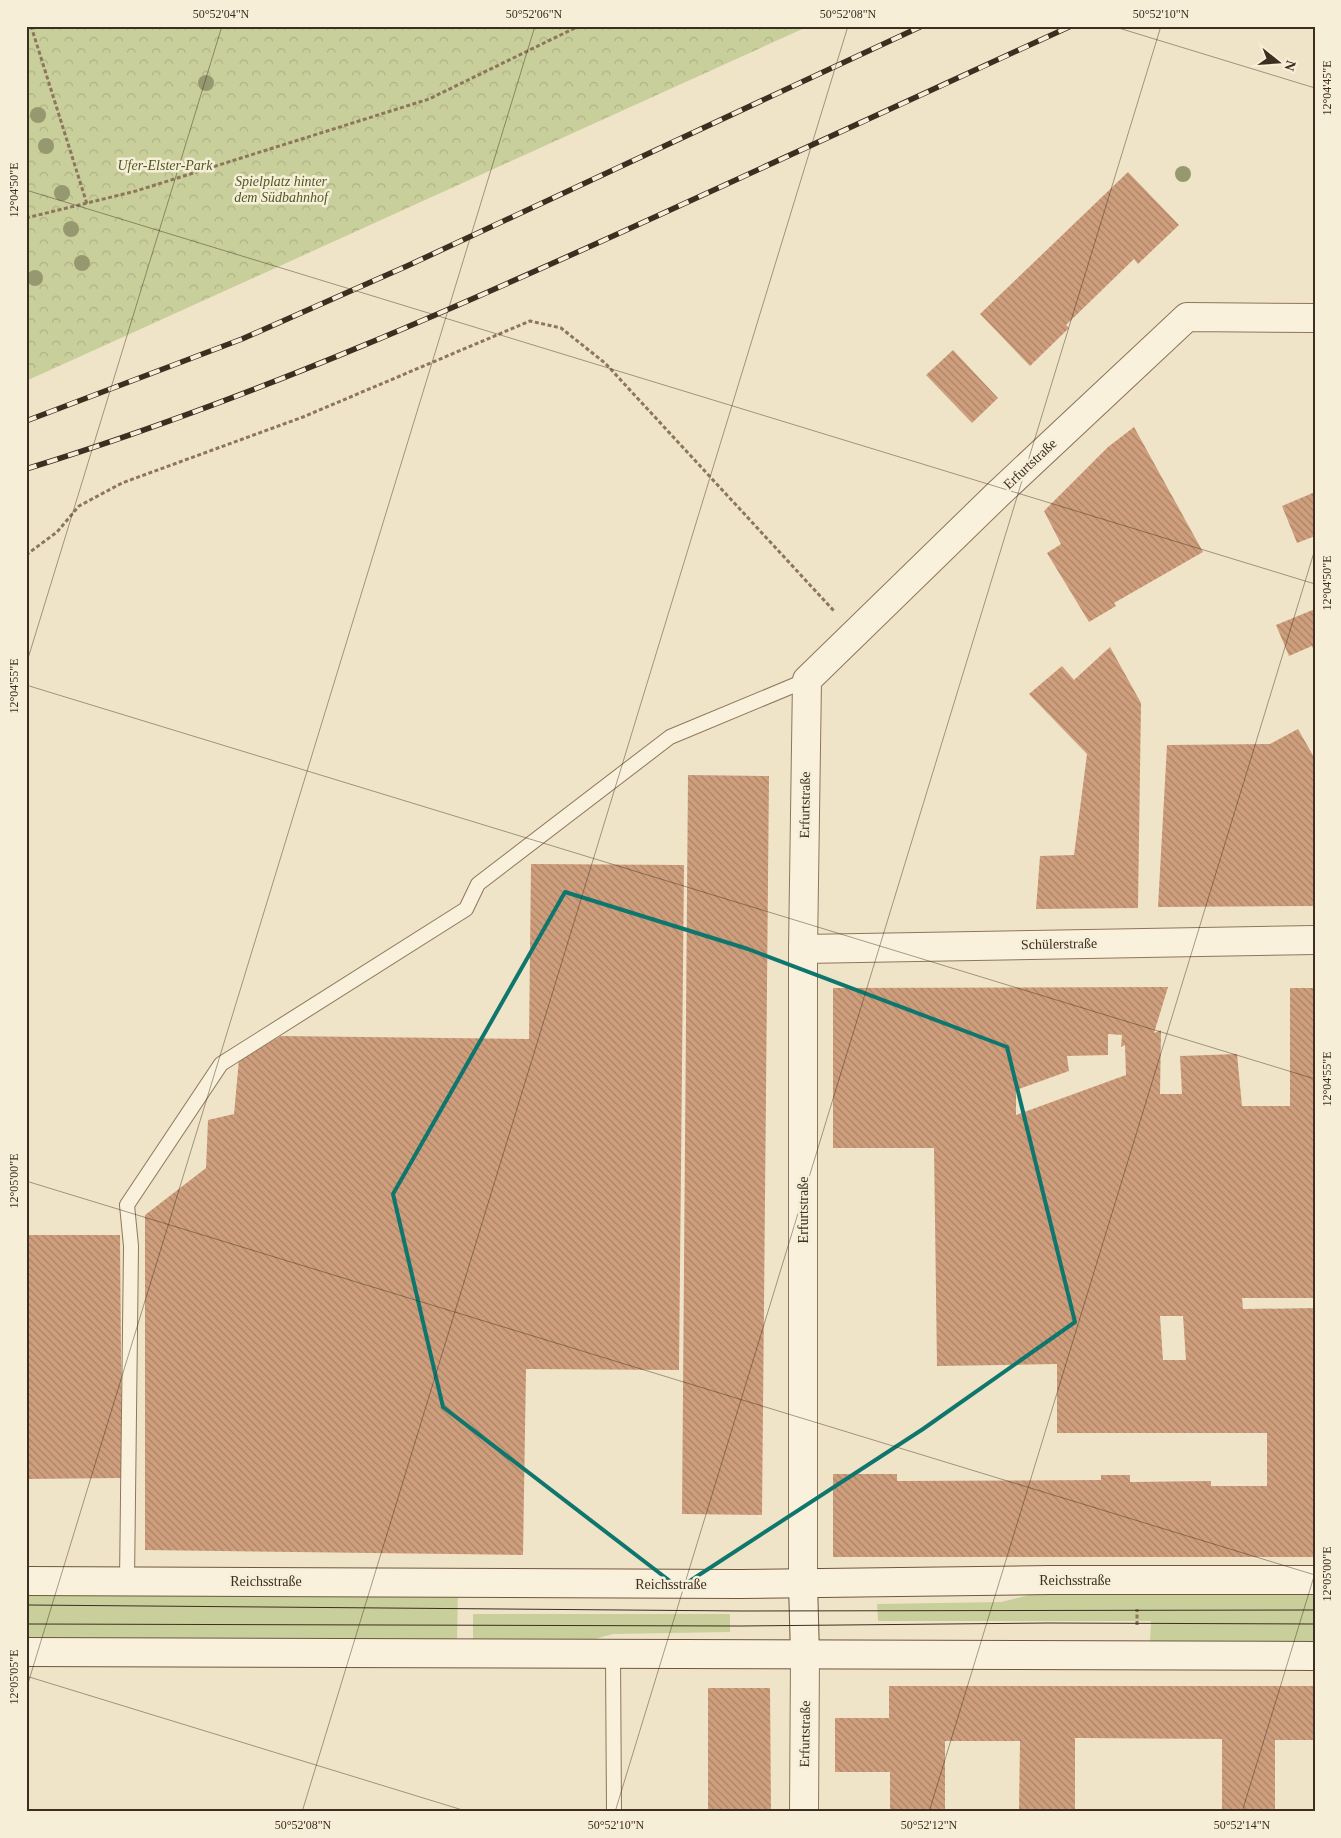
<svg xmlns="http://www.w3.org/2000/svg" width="1341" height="1838" viewBox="0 0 1341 1838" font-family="Georgia,serif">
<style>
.grass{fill:#c9cf9b}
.park{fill:url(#park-crowns)}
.building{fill:url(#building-back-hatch);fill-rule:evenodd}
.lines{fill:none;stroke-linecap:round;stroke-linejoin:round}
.lane-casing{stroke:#8d765c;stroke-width:16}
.street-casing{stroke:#8d765c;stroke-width:30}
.secondary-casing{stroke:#6f573f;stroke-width:30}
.path{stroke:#8d765c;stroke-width:3;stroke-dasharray:4 2.5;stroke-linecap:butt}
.lane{stroke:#faf1dc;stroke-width:14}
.street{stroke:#faf1dc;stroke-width:28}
.secondary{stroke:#faf1dc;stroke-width:28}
.tram{stroke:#3d2e20;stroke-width:1}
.rail-casing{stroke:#3d2e20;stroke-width:5.5}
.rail{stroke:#f7eed8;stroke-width:4;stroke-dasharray:11;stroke-linecap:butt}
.tree{fill:#96986f}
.marked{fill:none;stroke:#0f766e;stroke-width:4;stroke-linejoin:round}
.ticks{fill:none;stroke:#3d2e20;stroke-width:1;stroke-opacity:0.45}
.labels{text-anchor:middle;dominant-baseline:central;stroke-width:5;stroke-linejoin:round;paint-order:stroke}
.park-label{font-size:14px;font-style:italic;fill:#4d5a26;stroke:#f7eed8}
.street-label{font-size:14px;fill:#3d2e20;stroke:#f7eed8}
.neatline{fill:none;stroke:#3d2e20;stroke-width:2}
.ticks-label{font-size:12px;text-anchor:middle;fill:#3d2e20}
</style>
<defs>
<pattern id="park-crowns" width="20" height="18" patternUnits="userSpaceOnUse" patternTransform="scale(1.25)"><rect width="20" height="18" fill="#c9cf9b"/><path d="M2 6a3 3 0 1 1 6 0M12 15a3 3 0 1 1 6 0" fill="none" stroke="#aeb285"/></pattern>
<pattern id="building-back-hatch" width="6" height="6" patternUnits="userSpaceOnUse" patternTransform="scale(1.25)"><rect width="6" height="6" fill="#cf9f7d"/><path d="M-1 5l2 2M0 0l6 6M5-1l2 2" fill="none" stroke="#a98266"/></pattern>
</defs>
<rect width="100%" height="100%" fill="#f0e4c8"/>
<!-- grass -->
<g class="grass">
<polygon points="1050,1590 1315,1590 1315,1642 1150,1641 1151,1621 878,1621 877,1604 1001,1602"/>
<polygon points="458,1591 457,1645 26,1646 26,1594"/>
<polygon points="473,1614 730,1614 730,1632 613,1634 584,1642 473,1646"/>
</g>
<!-- park -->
<polygon class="park" points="26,26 809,26 26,381"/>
<!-- building -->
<g class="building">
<polygon points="1128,172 1179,225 1138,264 1134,259 1066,325 1069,328 1030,366 980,314"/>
<polygon points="953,350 998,398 972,423 926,375"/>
<polygon points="1134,427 1203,552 1114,603 1116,606 1089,622 1047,553 1061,544 1044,511 1108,447"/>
<polygon points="1315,492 1315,536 1297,543 1282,506"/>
<polygon points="1315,609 1315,653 1312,646 1289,656 1276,625"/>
<polygon points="1110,647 1141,703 1138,908 1036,909 1040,856 1074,855 1087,754 1029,694 1062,666 1074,680"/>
<polygon points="1298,729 1315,759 1315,906 1158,907 1167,745 1270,744"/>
<polygon points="688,775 769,776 762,1515 682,1514"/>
<polygon points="531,864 684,865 679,1370 526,1369 523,1555 145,1550 145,1215 206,1168 208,1120 234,1114 239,1059 281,1036 529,1039"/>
<path d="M1168,987l-14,46 7,-3 -1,64h22l-2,-38 57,-2 5,52h48v-118h25v310h-73l1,11 72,-1v249h-482v-83h64v7l204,-1v-5h29v7l81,-1v5h56v-53h-210v-69l-120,2 -3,-218h-101v-160zM1108,1034l14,1 -1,12 4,-2 1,30 -110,40v-25l53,-19 -2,-15 41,-1zM1160,1316h23l3,44h-23z"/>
<polygon points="26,1235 120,1235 122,1478 26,1479"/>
<polygon points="889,1686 1315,1686 1315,1740 1275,1740 1275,1812 1222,1812 1222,1739 1075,1738 1075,1812 1019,1812 1020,1741 945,1741 945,1812 890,1812 890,1772 835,1772 835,1718 889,1718"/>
<polygon points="708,1688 770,1688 771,1812 708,1812"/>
</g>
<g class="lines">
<defs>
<g id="lane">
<polyline points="127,1581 131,1246 127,1205 221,1064 466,909 478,884 670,737 807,680"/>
<polyline points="613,1655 614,1812"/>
</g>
<g id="street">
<polyline points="803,949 1315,940"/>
<polyline points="803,1583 803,949 807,680 998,494 1187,317 1315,318"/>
<polyline points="804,1812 805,1655"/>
</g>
<g id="secondary">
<polyline points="26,1581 740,1584 1050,1580 1315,1580"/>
<polyline points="803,1583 805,1655"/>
<polyline points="26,1652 1315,1656"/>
</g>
</defs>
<!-- lane casing -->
<use href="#lane" class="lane-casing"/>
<!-- street casing -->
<use href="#street" class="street-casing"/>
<!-- secondary casing -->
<use href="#secondary" class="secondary-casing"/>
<!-- path -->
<g class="path">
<polyline points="31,26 87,204"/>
<polyline points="26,218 136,191 429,99 579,26"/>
<polyline points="26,555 57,532 79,506 122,483 303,417 530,321 561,328 605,363 834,611"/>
<polyline points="1137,1625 1137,1609"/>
</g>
<!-- lane -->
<use href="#lane" class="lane"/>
<!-- street -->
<use href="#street" class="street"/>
<!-- secondary -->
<use href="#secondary" class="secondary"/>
<!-- tram -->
<g class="tram">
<polyline points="26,1605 741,1611 1315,1610"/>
<polyline points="26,1624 741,1626 1048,1623 1315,1624"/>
</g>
<defs>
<g id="rail">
<polyline points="26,421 242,339 407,266 922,26"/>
<path d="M26,469c230,-71 448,-169 666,-269 127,-58 253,-116 379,-174"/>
</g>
</defs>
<!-- rail casing -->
<use href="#rail" class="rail-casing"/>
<!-- rail -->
<use href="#rail" class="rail"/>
</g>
<!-- trees -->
<g class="tree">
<circle cx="206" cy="83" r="8"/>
<circle cx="38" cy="115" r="8"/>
<circle cx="46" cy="146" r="8"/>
<circle cx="1183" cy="174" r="8"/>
<circle cx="62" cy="193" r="8"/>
<circle cx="71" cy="229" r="8"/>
<circle cx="82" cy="263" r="8"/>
<circle cx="35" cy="278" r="8"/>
</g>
<!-- marked area -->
<path class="marked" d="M565,892l183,57 259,98 68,275 -152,107 -244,159 -236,-181 -50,-213z"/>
<!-- ticks -->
<path class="ticks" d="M1112,26l203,62M26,190l1289,394M26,665l196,-639M26,685l1289,394M26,1181l1289,394M26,1676l443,136M26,1690l509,-1664M302,1812l546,-1786M615,1812l546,-1786M929,1812l386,-1263M1242,1812l73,-239"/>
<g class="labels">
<!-- park labels -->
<g class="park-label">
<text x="165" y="165">Ufer-Elster-Park</text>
<text x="281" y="181">Spielplatz hinter<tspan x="281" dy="16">dem Südbahnhof</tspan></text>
</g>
<!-- street labels -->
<g class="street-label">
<text transform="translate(1030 464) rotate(-43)">Erfurtstraße</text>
<text transform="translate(805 805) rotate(-89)">Erfurtstraße</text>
<text transform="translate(1059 944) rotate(-1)">Schülerstraße</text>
<text transform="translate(803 1210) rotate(-90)">Erfurtstraße</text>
<text x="1075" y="1580">Reichsstraße</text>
<text x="266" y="1581">Reichsstraße</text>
<text x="671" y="1584">Reichsstraße</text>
<text transform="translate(805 1734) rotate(-89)">Erfurtstraße</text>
</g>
</g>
<!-- border -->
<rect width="1341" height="1838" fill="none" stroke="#f7eed8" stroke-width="55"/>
<!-- north arrow -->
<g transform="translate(1278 62) rotate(107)" stroke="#f7eed8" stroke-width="4" paint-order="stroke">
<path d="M0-4L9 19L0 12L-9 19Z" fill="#3d2e20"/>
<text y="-8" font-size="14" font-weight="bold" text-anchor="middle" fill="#3d2e20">N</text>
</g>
<rect x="28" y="28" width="1286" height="1782" class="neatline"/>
<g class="ticks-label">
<text x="221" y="18">50°52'04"N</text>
<text x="534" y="18">50°52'06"N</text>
<text x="848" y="18">50°52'08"N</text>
<text x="1161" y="18">50°52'10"N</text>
<text transform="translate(1327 88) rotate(-90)" y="4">12°04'45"E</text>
<text transform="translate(14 190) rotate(-90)" y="4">12°04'50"E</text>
<text transform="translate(1327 583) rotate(-90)" y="4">12°04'50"E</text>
<text transform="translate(14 686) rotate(-90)" y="4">12°04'55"E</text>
<text transform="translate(1327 1079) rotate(-90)" y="4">12°04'55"E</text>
<text transform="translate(14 1181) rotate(-90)" y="4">12°05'00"E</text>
<text transform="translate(1327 1574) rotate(-90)" y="4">12°05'00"E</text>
<text transform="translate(14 1677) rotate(-90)" y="4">12°05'05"E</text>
<text x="303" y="1829">50°52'08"N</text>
<text x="616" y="1829">50°52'10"N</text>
<text x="929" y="1829">50°52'12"N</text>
<text x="1242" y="1829">50°52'14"N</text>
</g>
</svg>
